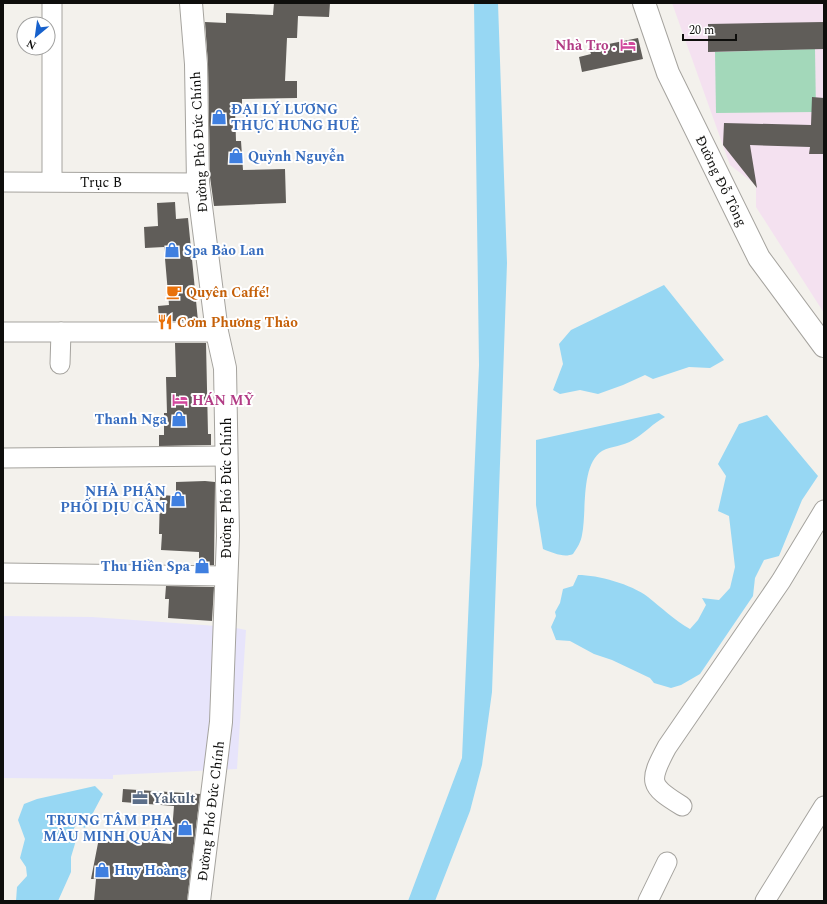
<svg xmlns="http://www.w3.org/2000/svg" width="827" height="904" viewBox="0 0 827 904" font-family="Spectral,serif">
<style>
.industrial{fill:#e7e4fb}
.education{fill:#f4e1f0}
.green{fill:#a3d8ba}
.water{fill:#97d7f3}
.building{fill:#605d59}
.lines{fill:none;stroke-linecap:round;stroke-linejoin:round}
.street-casing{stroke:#a5a39e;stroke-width:21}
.secondary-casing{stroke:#a5a39e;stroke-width:24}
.street{stroke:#fff;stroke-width:19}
.secondary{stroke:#fff;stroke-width:22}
.labels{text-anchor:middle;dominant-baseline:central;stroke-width:4;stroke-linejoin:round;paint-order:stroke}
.hotel-label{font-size:14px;font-weight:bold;fill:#b23c85;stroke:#fff;text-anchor:end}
.shop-label{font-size:14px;font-weight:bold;fill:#366cbe;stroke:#fff;text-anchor:start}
.street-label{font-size:14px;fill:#0e0e0c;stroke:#fff}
.food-label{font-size:14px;font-weight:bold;fill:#c56008;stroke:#fff;text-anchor:start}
.service-label{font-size:14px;font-weight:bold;fill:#4e5e75;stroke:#fff;text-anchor:start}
</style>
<rect width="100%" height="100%" fill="#f3f1ec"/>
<!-- industrial -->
<polygon class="industrial" points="3,616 92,617 231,627 246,630 237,769 113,775 113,779 3,778"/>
<!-- education -->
<polygon class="education" points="672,3 824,3 824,313 756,207 756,185 730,165"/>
<!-- green -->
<polygon class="green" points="815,49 816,112 716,113 715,52"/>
<!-- water -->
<g class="water">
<polygon points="474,3 498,3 507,263 492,692 482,765 470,811 435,901 408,901 462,758 479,365"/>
<polygon points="664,285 724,360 710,368 689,367 653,379 645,375 623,385 598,394 580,390 560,394 553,390 563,364 559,344 571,330"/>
<path d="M659,413l6,4c-12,6 -20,16 -32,23 -9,6 -22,6 -31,11 -22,14 -15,61 -20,84 -1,7 -5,13 -9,19 -9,4 -20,-1 -30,-5l-7,-44v-65z"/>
<path d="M767,415l51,61 -16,24 -23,56 -15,4 -9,18 -2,18 -53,78 -19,11 -10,3 -17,-5 -4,-5 -38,-18 -18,-6 -24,-13 -14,-1 -5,-13 5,-11 -1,-4 5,-9 3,-14 10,-3 5,-11c20,0 53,9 70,22 14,11 26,23 42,32l8,-9 8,-15 -4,-7 17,2 11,-12 5,-21 -6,-51 -11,-5 8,-35 -8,-12 21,-40z"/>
<polygon points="95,786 103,794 85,828 76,825 72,832 77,837 71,857 71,872 58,901 16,901 17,887 27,876 26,867 20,858 25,839 18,820 24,804 37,799"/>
</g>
<!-- building -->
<g class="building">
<polygon points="274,3 330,3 329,17 298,16 297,38 287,38 285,81 297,81 297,98 242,99 242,110 235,110 236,141 241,141 243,170 285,169 286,203 214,206 210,177 208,64 205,22 226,23 226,13 273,15"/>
<polygon points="824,22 824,49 708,52 708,24"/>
<polygon points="638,38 643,59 582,72 579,57 591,54 589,48"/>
<polygon points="812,97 824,98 824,154 809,154 810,147 750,145 757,188 723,145 724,123 811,125"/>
<polygon points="175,202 176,219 188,218 198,321 159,321 158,306 169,305 164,247 145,248 144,227 158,226 157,203"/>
<polygon points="175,343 206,343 208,434 211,434 211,445 159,446 159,435 164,435 164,413 167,413 166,377 176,377"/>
<polygon points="205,481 215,482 214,565 199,565 199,552 161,550 162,534 159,534 160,495 176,496 176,482"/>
<polygon points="166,586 214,587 212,621 168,618 169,599 165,599"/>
<polygon points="123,789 200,794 187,901 94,901 96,879 91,879 99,838 171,844 174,806 122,802"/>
</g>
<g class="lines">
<defs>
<g id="street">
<polyline points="52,181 52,3"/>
<polyline points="3,182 198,183"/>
<polyline points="3,332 217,332"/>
<polyline points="60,364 61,332"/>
<polyline points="3,458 227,456"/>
<polyline points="3,573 227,576"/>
<path d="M682,806c-33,-20 -34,-24 -15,-59l114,-166 43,-71"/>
<polyline points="648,901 667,862"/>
<polyline points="765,901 824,806"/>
</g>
<g id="secondary">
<polyline points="191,3 196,64 198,183 217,332 225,368 228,536 221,722 199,901"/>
<polyline points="644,3 668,73 759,258 824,346"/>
</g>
</defs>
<!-- street casing -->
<use href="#street" class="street-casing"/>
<!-- secondary casing -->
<use href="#secondary" class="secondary-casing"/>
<!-- street -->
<use href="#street" class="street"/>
<!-- secondary -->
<use href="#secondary" class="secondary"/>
</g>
<!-- icons -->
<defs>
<symbol id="hotel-bare" viewBox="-9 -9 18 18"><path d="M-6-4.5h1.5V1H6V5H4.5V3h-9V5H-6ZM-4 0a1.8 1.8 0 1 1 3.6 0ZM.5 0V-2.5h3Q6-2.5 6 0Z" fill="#d1479c" stroke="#fff" stroke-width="2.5" paint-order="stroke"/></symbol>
<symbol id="shop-bare" viewBox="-9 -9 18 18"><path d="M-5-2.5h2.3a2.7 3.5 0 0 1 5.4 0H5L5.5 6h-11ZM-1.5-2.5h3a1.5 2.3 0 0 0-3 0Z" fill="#3f7fe0" stroke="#fff" stroke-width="2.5" paint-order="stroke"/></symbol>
<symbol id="cafe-bare" viewBox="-9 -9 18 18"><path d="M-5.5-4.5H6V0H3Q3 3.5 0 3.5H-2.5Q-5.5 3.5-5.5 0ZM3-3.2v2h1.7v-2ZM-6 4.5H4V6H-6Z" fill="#e8710a" stroke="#fff" stroke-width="2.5" paint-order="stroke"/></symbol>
<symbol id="restaurant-bare" viewBox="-9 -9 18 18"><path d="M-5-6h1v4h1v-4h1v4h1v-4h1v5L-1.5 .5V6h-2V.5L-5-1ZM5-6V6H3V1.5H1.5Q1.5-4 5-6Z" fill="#e8710a" stroke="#fff" stroke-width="2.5" paint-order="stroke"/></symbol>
<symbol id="office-bare" viewBox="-9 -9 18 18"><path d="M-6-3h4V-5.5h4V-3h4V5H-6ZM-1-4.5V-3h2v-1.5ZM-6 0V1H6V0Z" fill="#5c6f8a" stroke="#fff" stroke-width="2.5" paint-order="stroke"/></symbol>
</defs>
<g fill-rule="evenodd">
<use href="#hotel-bare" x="617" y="34" width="22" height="22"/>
<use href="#shop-bare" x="208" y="106" width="22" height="22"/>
<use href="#shop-bare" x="225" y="145" width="22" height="22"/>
<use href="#shop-bare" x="161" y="239" width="22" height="22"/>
<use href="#cafe-bare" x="163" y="281" width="22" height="22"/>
<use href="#restaurant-bare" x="154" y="311" width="22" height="22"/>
<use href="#hotel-bare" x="169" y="389" width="22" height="22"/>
<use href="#shop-bare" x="168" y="408" width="22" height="22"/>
<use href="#shop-bare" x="167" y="488" width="22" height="22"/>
<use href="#shop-bare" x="191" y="555" width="22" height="22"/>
<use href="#office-bare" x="129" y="787" width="22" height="22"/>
<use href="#shop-bare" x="174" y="817" width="22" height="22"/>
<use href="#shop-bare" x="91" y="859" width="22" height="22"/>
</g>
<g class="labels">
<!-- hotel labels -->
<g class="hotel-label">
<text x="616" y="45">Nhà Trọ .</text>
<text x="192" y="400" text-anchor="start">HÁN MỸ</text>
</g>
<!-- shop labels -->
<g class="shop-label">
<text x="231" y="109">ĐẠI LÝ LƯƠNG<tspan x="231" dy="16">THỰC HƯNG HUỆ</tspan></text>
<text x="248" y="156">Quỳnh Nguyễn</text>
<text x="184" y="250">Spa Bảo Lan</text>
<text x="167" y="419" text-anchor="end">Thanh Nga</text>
<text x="166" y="491" text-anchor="end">NHÀ PHÂN<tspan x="166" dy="16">PHỐI DỊU CẦN</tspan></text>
<text x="190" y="566" text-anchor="end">Thu Hiền Spa</text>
<text x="173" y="820" text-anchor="end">TRUNG TÂM PHA<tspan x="173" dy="16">MÀU MINH QUÂN</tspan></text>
<text x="114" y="870">Huy Hoàng</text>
</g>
<!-- street labels -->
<g class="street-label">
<text transform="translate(199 142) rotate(-93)">Đường Phó Đức Chính</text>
<text transform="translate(721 181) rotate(64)">Đường Đỗ Tông</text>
<text x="101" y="182">Trục B</text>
<text transform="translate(226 488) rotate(-90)">Đường Phó Đức Chính</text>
<text transform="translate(211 811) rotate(-83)">Đường Phó Đức Chính</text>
</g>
<!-- food labels -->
<g class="food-label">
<text x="186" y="292">Quyên Caffé!</text>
<text x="177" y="322">Cơm Phương Thảo</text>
</g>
<!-- service labels -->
<g class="service-label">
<text x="152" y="798">Yakult</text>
</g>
</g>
<!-- border -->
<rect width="827" height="904" fill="none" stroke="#0e0e0c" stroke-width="8"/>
<!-- north arrow -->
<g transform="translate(36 36) rotate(209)"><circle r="19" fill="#ffffff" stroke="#9f9f9e"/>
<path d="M0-3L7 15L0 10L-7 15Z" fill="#1761cc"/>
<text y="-6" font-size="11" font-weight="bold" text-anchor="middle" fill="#0e0e0c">N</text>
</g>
<!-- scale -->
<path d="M683 34v6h53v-6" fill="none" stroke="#0e0e0c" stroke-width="2"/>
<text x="689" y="34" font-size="12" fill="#0e0e0c" stroke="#ffffff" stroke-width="3" paint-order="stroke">20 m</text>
</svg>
